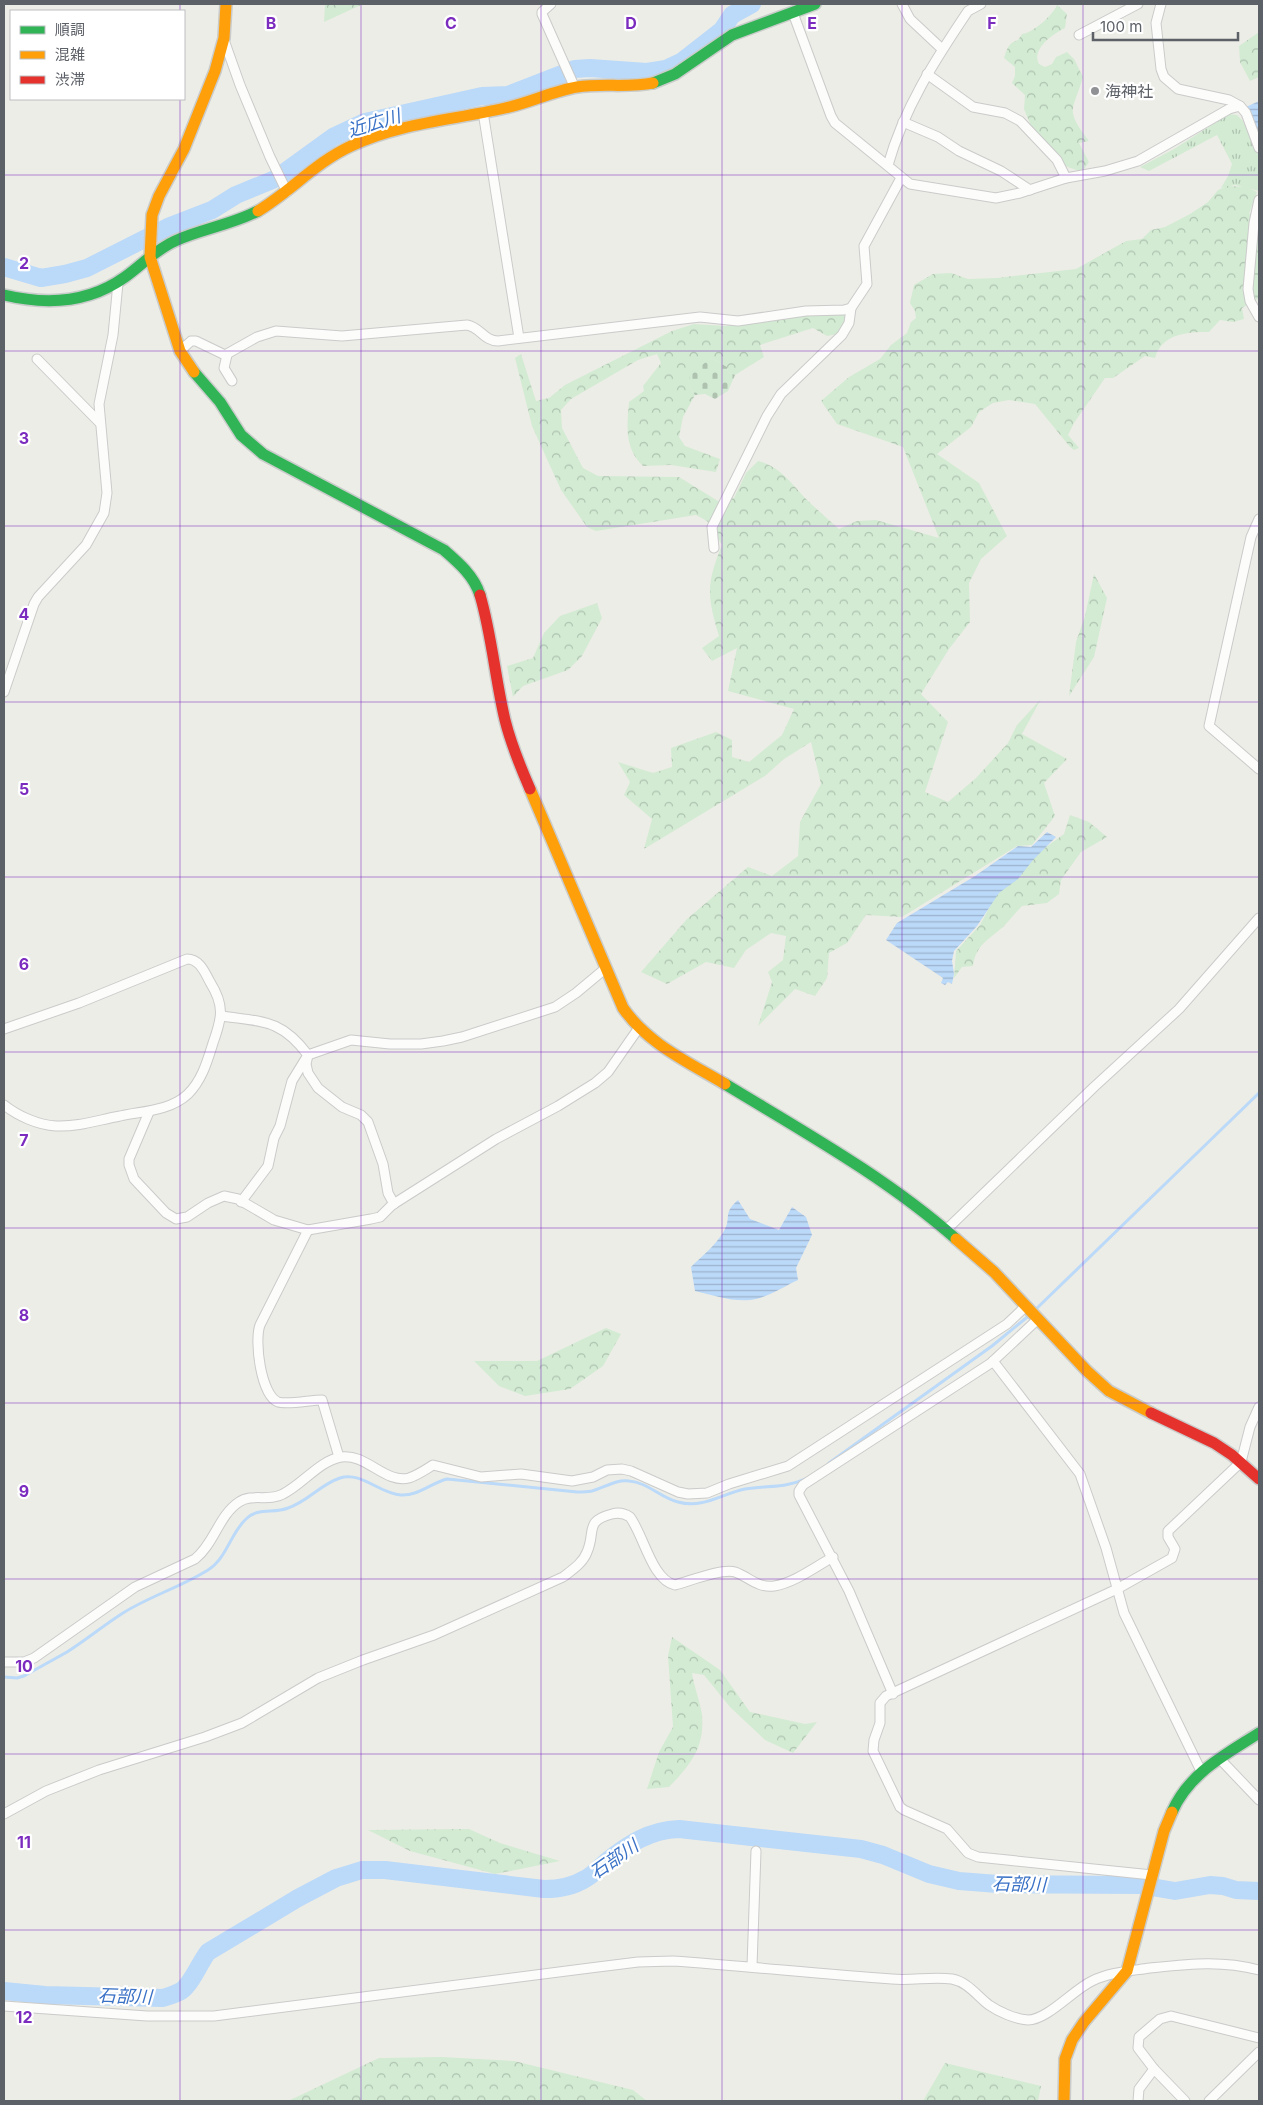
<svg xmlns="http://www.w3.org/2000/svg" width="1263" height="2105" viewBox="0 0 1263 2105" font-family="Inter,'Noto Sans JP',sans-serif">
<style>
.grass{fill:url(#grass-tufts)}
.forest{fill:url(#forest-crowns)}
.cemetery{fill:url(#cemetery-stones)}
.water{fill:url(#water-rules)}
.lines{fill:none;stroke-linecap:round;stroke-linejoin:round}
.stream{stroke:#bbd9f8;stroke-width:3}
.river{stroke:#bbd9f8;stroke-width:18}
.street-casing{stroke:#cacbca;stroke-width:11}
.fast-casing{stroke:#cacccb;stroke-width:14}
.slow-casing{stroke:#cacccb;stroke-width:14}
.jam-casing{stroke:#cacccb;stroke-width:14}
.street{stroke:#fcfcfb;stroke-width:9}
.fast{stroke:#30b455;stroke-width:11}
.slow{stroke:#ff9f0a;stroke-width:11}
.jam{stroke:#e5322d;stroke-width:11}
.grid{fill:none;stroke:#7b2cbf;stroke-width:1;stroke-opacity:0.55}
.poi-dot{fill:#8f9194;stroke:#fff;stroke-width:2}
.labels{text-anchor:middle;dominant-baseline:central;stroke-width:4.5;stroke-linejoin:round;paint-order:stroke}
.poi-label{font-size:16px;fill:#5c6067;stroke:#fff;text-anchor:start}
.water-label{font-size:18px;font-style:italic;fill:#3971c6;stroke:#fff}
.grid-label{font-size:16px;text-anchor:middle;font-weight:bold;fill:#7b2cbf;stroke:#fff;stroke-width:4.5;stroke-linejoin:round;paint-order:stroke}
</style>
<defs>
<pattern id="grass-tufts" width="24" height="20" patternUnits="userSpaceOnUse" patternTransform="scale(1.25)"><rect width="24" height="20" fill="#d3ebd3"/><path d="M3 7l-1-3M5 7V3M7 7l1-3M15 17l-1-3M17 17v-4M19 17l1-3" fill="none" stroke="#aec2af"/></pattern>
<pattern id="forest-crowns" width="20" height="18" patternUnits="userSpaceOnUse" patternTransform="scale(1.25)"><rect width="20" height="18" fill="#d3ebd3"/><path d="M2 6a3 3 0 1 1 6 0M12 15a3 3 0 1 1 6 0" fill="none" stroke="#aec2af"/></pattern>
<pattern id="cemetery-stones" width="16" height="16" patternUnits="userSpaceOnUse" patternTransform="scale(1.25)"><rect width="16" height="16" fill="#d3ebd3"/><path d="M2 7V4a2 2 0 0 1 4 0v3zM10 15v-3a2 2 0 0 1 4 0v3z" fill="#aec2af"/></pattern>
<pattern id="water-rules" width="6" height="5" patternUnits="userSpaceOnUse" patternTransform="scale(1.25)"><rect width="6" height="5" fill="#bbd9f8"/><path d="M0 2.5h6" fill="none" stroke="#9bb3cd"/></pattern>
</defs>
<rect width="100%" height="100%" fill="#edede7"/>
<!-- grass -->
<polygon class="grass" points="1229,114 1237,115 1243,121 1259,157 1259,191 1235,185 1221,188 1228,176 1232,164 1217,135 1149,171 1140,167 1174,149"/>
<!-- forest -->
<g class="forest">
<polygon points="325,4 363,4 324,22"/>
<path d="M1057,5l10,9 -2,14c-12,6 -34,21 -26,36l6,3 7,-3 4,-7 11,-5 7,7 9,18c-10,35 -19,31 6,64l-10,2 10,19 -7,10 -20,-7 -31,-39 -7,-17 1,-14 -13,-12 3,-7v-9l-11,-9c3,-9 4,-15 14,-18l4,-6c11,-1 31,-19 35,-29z"/>
<polygon points="1259,32 1259,77 1250,81 1240,62 1239,46"/>
<path d="M1227,186l20,1 10,5 -8,22 10,-3v87l-17,10 2,11 -11,3 -13,-2 -11,12c-21,0 -47,1 -54,26l-10,-2 -32,22h-8l-31,45 -6,12 11,13 -5,2 -4,-3 -35,-43 -26,-4 -16,3 -14,9 -8,15 -34,27 42,29 28,53 -26,23 -12,24 1,39 -21,27 -28,45 27,28 -23,70 23,10 28,-24 32,-35 9,-18 24,-26 -19,35 45,25 -23,24 11,33 -23,29 -15,1 -115,71 -36,-2 -19,28 -18,10 -2,25 -12,18 -20,-7 -37,37 14,-44 -4,-10 15,-12 3,-24 -15,-3 -25,17 -12,18 -28,-6 -39,22 -26,-12 46,-53 61,-52 24,9 26,-20 2,-34 21,-38 -10,-42 -27,17 -19,17 -121,73 8,-30 -28,-24 6,-13 -12,-20 35,11 19,-6 -1,-19 45,-16 16,8v17l17,5 33,-27 12,-26 -66,-18 9,-43 -25,13 -10,-13 17,-12c-12,-40 -13,-52 3,-91l-15,-24 -11,-6 -100,16 -9,-4 -26,-37 -29,-64 -17,-68 6,-4 15,47 13,-3 16,-13 107,-54 22,-7 32,2 47,-9 46,-4 29,1v18l-21,4 -14,-8 -53,17 4,12 -29,18 -7,-3 -1,-5 -16,-9 -22,28 6,9 -12,22 -4,20 6,9 35,13 -4,13 -45,-7 -28,1c-19,-18 -16,-40 -14,-64l15,-11 -1,-5 18,-23 -4,-9 -19,6 -67,39 -10,11 1,18 21,40 15,8 81,1 39,24 16,-3 12,-25 12,-12c21,5 32,21 46,36 11,11 23,21 35,32l18,-8 19,-1 63,18 -36,-91 -66,-23 -16,-23 28,-24 31,-18 11,-14 16,-12 4,-11 5,-4 -1,-7 -5,-8 4,-18 19,-11 18,-1 17,6 29,-1 79,-9 50,-28 16,-2 9,-9 14,-3 25,-13 18,-12 10,-12z"/>
<polygon points="1094,574 1107,598 1094,657 1069,696 1076,642 1085,616"/>
<polygon points="597,603 602,618 582,656 568,670 523,686 513,697 507,666 533,658 544,633 560,616"/>
<path d="M1070,815l19,7 18,15 -26,15 -20,28 -2,14 -12,9 -25,3c-6,6 -12,14 -18,20 -15,14 -28,18 -31,40l-11,1 -8,11 2,-27 24,-26 17,-32 38,-38 29,-21z"/>
<polygon points="606,1328 621,1334 603,1366 570,1389 525,1396 499,1386 474,1361 537,1361"/>
<path d="M672,1637l48,33 30,42 55,12 12,-2 -24,31 -28,-13 -35,-33 -26,-32 -12,-2c2,14 8,28 10,42 3,33 -12,50 -33,72l-22,2 12,-37 14,-25 -5,-71z"/>
<polygon points="469,1829 500,1843 560,1861 495,1874 410,1851 368,1830"/>
<polygon points="442,2057 514,2061 633,2090 647,2101 288,2101 379,2058"/>
<polygon points="945,2063 1041,2086 1038,2101 923,2101"/>
</g>
<!-- cemetery -->
<polygon class="cemetery" points="711,358 727,367 728,372 735,375 728,391 715,399 705,394 695,395 689,386 690,375"/>
<!-- water -->
<g class="water">
<polygon points="1259,101 1259,138 1246,107"/>
<polygon points="1047,832 1056,837 1033,860 1018,879 999,893 977,926 954,951 952,961 954,974 952,984 948,982 945,985 941,983 943,978 886,940 897,923 975,876 1018,846 1031,847"/>
<path d="M738,1200l12,19 29,11 13,-23 14,10 6,18 -16,33 2,12c-15,7 -31,18 -48,20 -18,2 -37,-5 -55,-9l-4,-24c11,-11 25,-22 33,-36 8,-14 -2,-17 14,-31z"/>
</g>
<g class="lines">
<!-- stream -->
<g class="stream">
<polyline points="1035,1310 1259,1093"/>
<polyline points="829,1463 992,1346 1031,1314"/>
<path d="M4,1677l13,1 7,-2c14,-8 29,-16 43,-24 19,-12 37,-27 56,-39 27,-17 58,-26 85,-43 19,-12 22,-36 38,-51 12,-12 27,-5 42,-11 19,-6 33,-24 52,-30 21,-7 40,16 61,17 17,1 30,-12 46,-16l130,13c5,0 10,0 15,-1 12,-3 24,-12 37,-10 18,1 32,17 49,21 25,7 43,-8 67,-13 22,-4 38,0 60,-10"/>
</g>
<!-- river -->
<g class="river">
<polyline points="4,267 41,278 65,274 87,268 168,227 212,210 236,195 275,179 333,137 365,122 482,96 508,95 575,69 590,68 647,72 666,69 681,62 722,30 732,15 752,4"/>
<path d="M4,1991l41,4 118,3c6,-2 13,-4 18,-7 10,-6 19,-29 27,-39l90,-54 38,-20 26,-8h23l159,19c14,0 28,-2 41,-10 8,-4 14,-11 21,-17 22,-18 44,-32 73,-33l182,20 22,6 46,19 30,7 39,3 142,1 35,6 35,-6 13,1 13,4 23,1"/>
</g>
<defs>
<g id="street">
<polyline points="551,4 542,12 542,14 575,88"/>
<polyline points="902,4 910,19 942,49"/>
<polyline points="1161,4 1156,23 1161,69 1164,77 1178,89 1229,100 1240,106 1246,113 1259,148"/>
<polyline points="793,13 831,116 835,123 910,184 996,198 1020,193 1066,178 1105,171 1138,161 1229,109 1240,106"/>
<polyline points="1079,35 1138,4"/>
<polyline points="224,40 240,85 270,157 287,192"/>
<polyline points="927,74 973,107 1005,113 1020,121 1057,160 1066,178"/>
<polyline points="483,112 519,338"/>
<polyline points="903,122 938,137 959,151 1001,171 1030,190"/>
<path d="M888,165c16,-57 47,-105 80,-154l13,-7"/>
<polyline points="1259,200 1254,223 1248,289 1250,301 1259,317"/>
<path d="M180,351l11,-10h5l29,14 32,-18 19,-6 66,5 125,-11c13,2 17,16 31,16l202,-24 38,4 68,-10 38,-1 7,-2 16,-24 -3,-38 37,-68"/>
<polyline points="227,355 224,368 232,381"/>
<polyline points="37,359 100,423"/>
<polyline points="1259,519 1251,537 1209,726 1259,769"/>
<polyline points="714,548 712,527 767,416 781,394 842,335 849,323 851,308"/>
<polyline points="4,692 34,604 38,597 86,545 104,513 107,493 99,404 113,335 118,283"/>
<path d="M222,1016c41,6 59,3 86,39l-2,9 2,9 10,15 24,19 19,8 7,7 15,42 5,29 6,11"/>
<path d="M4,1029l75,-26 108,-44c13,0 18,14 23,23 15,24 12,36 3,61 -6,19 -11,37 -25,51 -18,17 -45,17 -68,22 -22,4 -41,11 -64,10 -18,-1 -38,-10 -52,-21"/>
<polyline points="149,1112 129,1159 129,1165 134,1179 166,1213 176,1219 187,1217 208,1203 224,1196 238,1199 274,1220 308,1230 371,1219 380,1217 392,1205 496,1139 558,1106 595,1083 608,1072 638,1029"/>
<polyline points="241,1202 268,1166 274,1138 280,1126 292,1081 308,1055 351,1040 390,1044 421,1044 443,1041 462,1037 555,1007 576,993 606,968"/>
<path d="M308,1230l-48,95c-6,16 1,70 18,77 10,3 33,-2 44,-2l17,57"/>
<polyline points="946,1230 1094,1087 1179,1009 1259,918"/>
<polyline points="993,1361 1080,1474 1106,1548 1124,1613 1201,1771"/>
<path d="M4,1662h20l10,-4 101,-71 60,-28c19,-15 24,-44 44,-57 13,-9 30,0 44,-8 20,-10 36,-33 58,-37 25,-4 44,27 68,21 9,-3 16,-8 24,-13l48,12 40,-3 51,7 21,-4 14,-7 15,-1 9,2 47,21 10,2 19,-1 22,-9 59,-18 219,-142 19,-18"/>
<polyline points="893,1694 849,1591 799,1495 799,1491 803,1485 991,1363 1038,1319"/>
<polyline points="1219,1758 1259,1800"/>
<path d="M4,1814l42,-23 53,-21 106,-33 37,-14 76,-45 45,-18 71,-25 129,-58c9,-7 20,-14 24,-25 9,-20 -3,-31 25,-38 7,-2 12,-1 18,3 14,19 22,63 45,68 15,-4 47,-17 60,-13 14,5 22,16 39,14 20,-3 41,-19 59,-29"/>
<polyline points="1152,1875 978,1857 968,1853 947,1829 904,1810 900,1807 873,1751 874,1740 880,1723 880,1703 886,1696 1117,1589 1172,1558 1175,1549 1168,1537 1168,1531 1241,1462 1250,1427 1259,1407"/>
<polyline points="752,1966 756,1851"/>
<path d="M4,2006l143,10h67l376,-48 48,-6 35,-1c73,5 146,13 219,18 20,2 40,-3 60,0 16,3 25,17 37,26 10,7 26,14 39,15 19,0 45,-30 64,-39 18,-9 38,-10 58,-13 39,-4 71,-8 109,2"/>
<polyline points="1138,2101 1139,2089 1154,2069"/>
<polyline points="1185,2101 1154,2069 1138,2048 1139,2037 1160,2019 1171,2016 1259,2038"/>
<polyline points="1209,2101 1259,2052"/>
</g>
<g id="fast">
<polyline points="653,83 675,74 732,35 815,4"/>
<path d="M4,295c42,10 85,8 121,-18 17,-12 30,-27 50,-36 26,-12 56,-16 83,-30"/>
<path d="M194,372l26,30 21,33 22,19 181,96c15,13 30,26 36,45"/>
<path d="M725,1084c79,48 162,94 231,155"/>
<path d="M1172,1812c17,-39 53,-57 87,-79"/>
</g>
<g id="slow">
<path d="M258,211c32,-19 58,-49 93,-65 48,-23 102,-26 154,-38 24,-5 48,-17 72,-21 25,-4 51,1 76,-4"/>
<polyline points="194,372 180,351 150,257 152,215 159,196 184,149 215,71 224,38 226,4"/>
<path d="M530,789l93,219c25,36 65,54 102,76"/>
<polyline points="956,1239 994,1272 1087,1371 1109,1391 1151,1413"/>
<polyline points="1064,2101 1065,2059 1072,2040 1084,2022 1127,1971 1164,1831 1172,1812"/>
</g>
<g id="jam">
<path d="M480,595c12,41 15,83 25,125 6,24 15,46 25,69"/>
<polyline points="1151,1413 1214,1443 1232,1455 1259,1479"/>
</g>
</defs>
<!-- street casing -->
<use href="#street" class="street-casing"/>
<!-- fast casing -->
<use href="#fast" class="fast-casing"/>
<!-- slow casing -->
<use href="#slow" class="slow-casing"/>
<!-- jam casing -->
<use href="#jam" class="jam-casing"/>
<!-- street -->
<use href="#street" class="street"/>
<!-- fast -->
<use href="#fast" class="fast"/>
<!-- slow -->
<use href="#slow" class="slow"/>
<!-- jam -->
<use href="#jam" class="jam"/>
</g>
<!-- grid -->
<path class="grid" d="M180,4v7M361,4v2097M541,4v2097M722,4v2097M902,4v2097M1083,4v2097M180,99v2002M4,175h1255M4,351h1255M4,526h1255M4,702h1255M4,877h1255M4,1052h1255M4,1228h1255M4,1403h1255M4,1579h1255M4,1754h1255M4,1930h1255"/>
<!-- markers -->
<circle class="poi-dot" cx="1095" cy="91" r="5"/>
<g class="labels">
<!-- poi labels -->
<g class="poi-label">
<text x="1105" y="91">海神社</text>
</g>
<!-- water labels -->
<g class="water-label">
<text transform="translate(374 123) rotate(-17)">近広川</text>
<text transform="translate(614 1859) rotate(-35)">石部川</text>
<text transform="translate(1019 1884) rotate(1)">石部川</text>
<text transform="translate(125 1996) rotate(2)">石部川</text>
</g>
</g>
<g class="grid-label">
<text x="271" y="29">B</text>
<text x="451" y="29">C</text>
<text x="631" y="29">D</text>
<text x="812" y="29">E</text>
<text x="992" y="29">F</text>
<text x="24" y="269">2</text>
<text x="24" y="444">3</text>
<text x="24" y="620">4</text>
<text x="24" y="795">5</text>
<text x="24" y="970">6</text>
<text x="24" y="1146">7</text>
<text x="24" y="1321">8</text>
<text x="24" y="1497">9</text>
<text x="24" y="1672">10</text>
<text x="24" y="1848">11</text>
<text x="24" y="2023">12</text>
</g>
<!-- border -->
<rect width="1263" height="2105" fill="none" stroke="#5c6067" stroke-width="10"/>
<!-- legend -->
<rect x="10" y="10" width="175" height="90" fill="#ffffff" stroke="#bebfc2"/>
<rect x="20" y="26" width="25" height="8" fill="#30b455" stroke="#bebfc2"/>
<text x="55" y="35" font-size="15" fill="#5c6067">順調</text>
<rect x="20" y="51" width="25" height="8" fill="#ff9f0a" stroke="#bebfc2"/>
<text x="55" y="60" font-size="15" fill="#5c6067">混雑</text>
<rect x="20" y="76" width="25" height="8" fill="#e5322d" stroke="#bebfc2"/>
<text x="55" y="85" font-size="15" fill="#5c6067">渋滞</text>
<!-- scale -->
<path d="M1093 32v8h145v-8" fill="none" stroke="#5c6067" stroke-width="2.5"/>
<text x="1100" y="32" font-size="15" fill="#5c6067" stroke="#ffffff" stroke-width="4" paint-order="stroke">100 m</text>
</svg>
